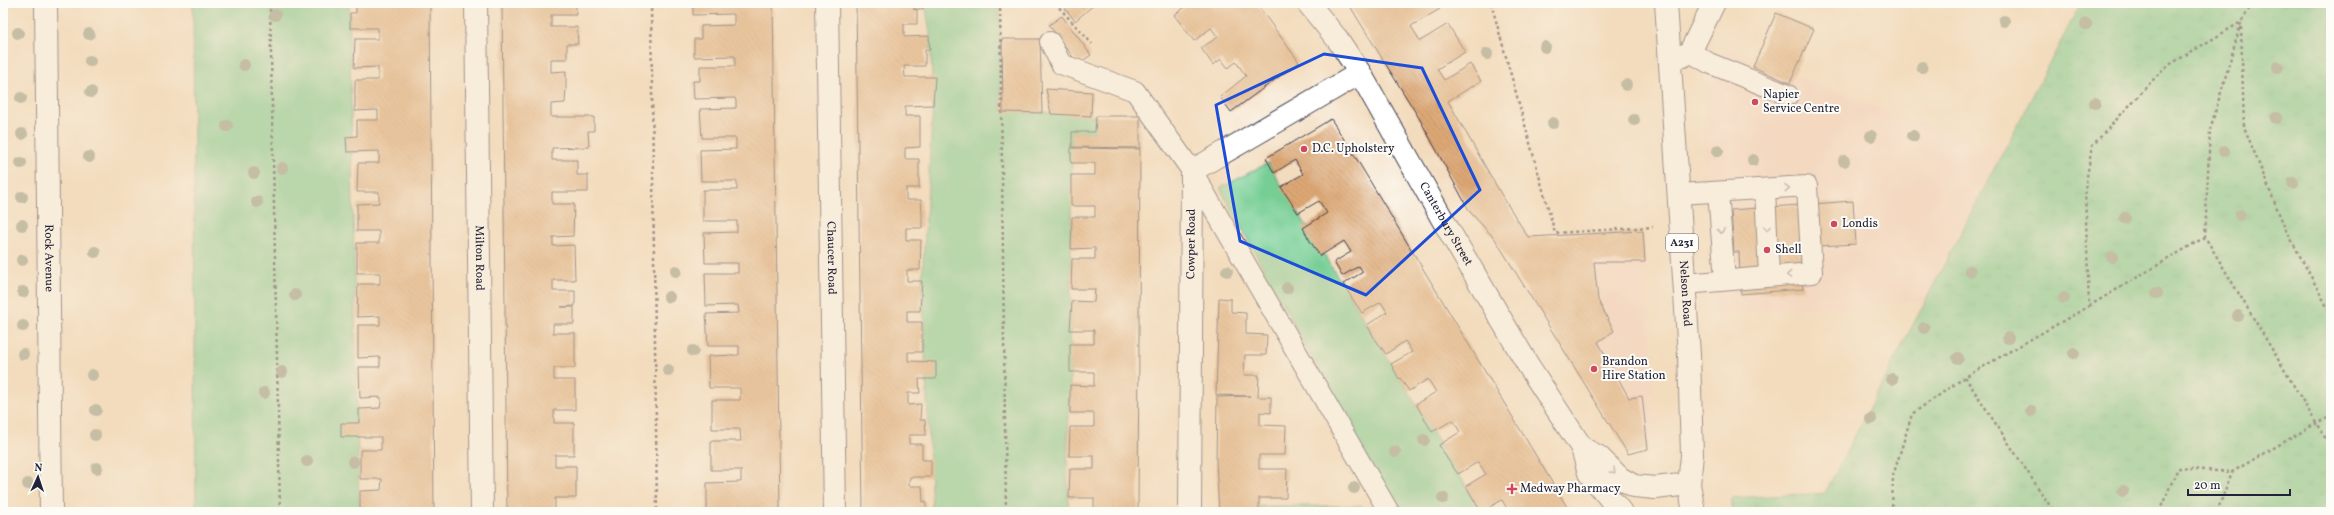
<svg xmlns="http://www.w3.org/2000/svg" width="2334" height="515" viewBox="0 0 2334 515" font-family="Vollkorn,serif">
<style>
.built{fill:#f6d2c3}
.park{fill:url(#park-tufts);stroke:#4c7868}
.garden{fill:#76ce94;stroke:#4c7868}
.building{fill:url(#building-back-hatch)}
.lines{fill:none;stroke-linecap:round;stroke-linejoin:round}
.lane-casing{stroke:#413e4f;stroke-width:22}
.street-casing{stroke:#413e4f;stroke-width:24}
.secondary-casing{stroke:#413e4f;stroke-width:24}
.primary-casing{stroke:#413e4f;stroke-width:24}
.path{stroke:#413e4f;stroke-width:2.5;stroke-dasharray:3 3;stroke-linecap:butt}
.lane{stroke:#fff;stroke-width:20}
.street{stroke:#fff;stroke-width:22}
.secondary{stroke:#fff;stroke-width:22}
.primary{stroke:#fff;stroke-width:22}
.tree{fill:#909787}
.oneway{stroke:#9c9ca7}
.marked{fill:none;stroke:#1d4ed8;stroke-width:3;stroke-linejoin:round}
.poi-dot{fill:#d1495b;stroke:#fdfcf7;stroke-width:1.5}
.labels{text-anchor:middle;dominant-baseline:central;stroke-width:4;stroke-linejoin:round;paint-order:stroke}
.shield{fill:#fdfcf7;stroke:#646373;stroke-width:1}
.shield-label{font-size:11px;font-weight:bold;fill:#22223b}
.poi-label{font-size:12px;fill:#22223b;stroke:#fdfcf7;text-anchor:start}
.street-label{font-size:12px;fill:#22223b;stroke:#fdfcf7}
</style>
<defs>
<pattern id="park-tufts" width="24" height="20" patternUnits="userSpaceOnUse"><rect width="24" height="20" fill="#76ce94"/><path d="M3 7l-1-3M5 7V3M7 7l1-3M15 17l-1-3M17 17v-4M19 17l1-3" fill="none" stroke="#66b180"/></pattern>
<pattern id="building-back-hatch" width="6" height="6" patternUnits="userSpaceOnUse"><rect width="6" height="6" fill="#dda775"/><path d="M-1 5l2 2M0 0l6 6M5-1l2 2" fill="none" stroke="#bd8f66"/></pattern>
</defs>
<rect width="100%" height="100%" fill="#fdfcf7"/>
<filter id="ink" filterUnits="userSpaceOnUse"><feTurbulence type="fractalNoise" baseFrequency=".025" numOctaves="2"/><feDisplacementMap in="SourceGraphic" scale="8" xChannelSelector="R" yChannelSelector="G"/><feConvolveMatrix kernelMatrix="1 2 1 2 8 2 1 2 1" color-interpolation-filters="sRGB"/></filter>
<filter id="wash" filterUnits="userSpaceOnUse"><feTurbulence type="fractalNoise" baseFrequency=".012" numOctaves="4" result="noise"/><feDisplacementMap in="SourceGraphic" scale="16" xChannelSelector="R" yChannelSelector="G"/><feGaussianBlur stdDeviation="0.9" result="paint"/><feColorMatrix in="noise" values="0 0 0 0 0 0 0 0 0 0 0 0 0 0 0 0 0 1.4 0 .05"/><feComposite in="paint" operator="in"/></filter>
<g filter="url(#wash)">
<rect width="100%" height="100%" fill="#f3dcbe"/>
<!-- built -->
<g class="built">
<polygon points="1726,49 1977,145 2007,144 1925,302 1714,314 1702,131 1708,97"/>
<polygon points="1643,231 1654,393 1648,393 1658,424 1659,447 1633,454 1495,239"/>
</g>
<!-- park -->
<polygon class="park" points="2081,3 2331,3 2331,512 1733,512 1731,498 1825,493"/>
<!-- garden -->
<g class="garden">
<polygon points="193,3 349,3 359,512 196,512"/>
<polygon points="925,3 1000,3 1001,109 1096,116 1095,132 1072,132 1070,385 1067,465 1069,512 932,512 922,281 933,105 930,33"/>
<polygon points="1268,163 1482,512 1395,512 1220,188"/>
<rect x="1259" y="506" width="103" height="6"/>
</g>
<g id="blocks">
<!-- building -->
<g class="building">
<polygon points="356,3 430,3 434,512 360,512 360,491 381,490 382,479 360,479 360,450 381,450 381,437 341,437 341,423 359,423 359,409 380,408 381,402 381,397 360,398 359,367 380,367 380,357 358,358 358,325 380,325 380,316 357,317 358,284 380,284 380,273 357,273 357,243 379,243 379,231 357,231 357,204 379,203 379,192 357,192 358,163 379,163 379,151 347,152 346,137 357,136 357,120 378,120 378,110 355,111 355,80 378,80 378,67 354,68 355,39 378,39 378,28 350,28 350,13 356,13"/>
<polygon points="502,3 576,3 576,15 551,15 551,27 577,27 578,44 567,44 567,59 551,59 551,72 566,71 566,87 565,103 551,104 551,117 594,117 594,131 588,131 589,147 552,148 552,160 577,160 577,175 588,175 588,192 552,192 552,204 574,204 573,236 553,237 553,246 574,245 575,280 553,280 553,291 575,291 575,306 561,307 574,307 574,324 553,324 553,333 575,333 575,368 554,368 554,380 575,380 575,410 554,410 554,423 574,423 574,455 555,455 555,466 576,466 576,498 555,498 555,510 578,512 507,512"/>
<polygon points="693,3 773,3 780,512 707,512 707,483 741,482 741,470 711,470 711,441 741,441 740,429 712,429 712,400 740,400 740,388 709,388 708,356 739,355 739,346 708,346 706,314 739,313 738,305 706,306 705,273 738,273 738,263 705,263 704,233 737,232 737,221 703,221 703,190 737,190 737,181 701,181 700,150 736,149 736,138 702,138 700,109 736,108 736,101 735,98 694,99 693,81 700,81 700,66 735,66 735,56 694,57 694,39 701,39 701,26 734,25 734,14 693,15"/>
<polygon points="856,3 923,3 923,9 913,9 917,10 917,24 904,24 904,37 929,36 930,50 925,50 925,66 904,66 905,77 935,77 933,105 905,106 905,116 920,116 920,147 905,148 905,159 919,159 919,188 906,188 906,200 921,200 922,214 922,228 906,228 906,240 921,240 920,270 907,270 907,281 922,281 920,311 907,311 907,322 922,322 922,352 908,352 908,361 936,362 936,379 919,379 920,393 908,393 908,405 921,404 920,420 925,420 926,435 909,435 909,444 922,444 922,460 931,460 931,477 910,477 909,481 909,486 922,486 923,502 926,501 926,512 863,512"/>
<polygon points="1069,3 1096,3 1075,21 1064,7"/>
<polygon points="1191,3 1256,3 1299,62 1231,112 1220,97 1246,76 1236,62 1228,68 1221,59 1213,65 1201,48 1218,37 1211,28 1194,41 1174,15"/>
<polygon points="1348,3 1436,3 1440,9 1411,26 1420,41 1448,24 1465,52 1437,69 1444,80 1470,64 1481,81 1448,101 1501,194 1528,237 1643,231 1645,262 1594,262 1598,300 1614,331 1598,342 1629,398 1642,396 1648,449 1628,454 1495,239 1470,212 1419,118"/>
<polygon points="1776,13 1814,29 1790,83 1753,67"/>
<polygon points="1062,16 1091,55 1078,64 1049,25"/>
<polygon points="1002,39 1040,39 1042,113 1003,112"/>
<polygon points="1046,89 1092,92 1091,116 1051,114"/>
<polygon points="1096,116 1140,116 1140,148 1072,147 1072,132 1095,132"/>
<polygon points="1331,119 1356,158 1570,512 1509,512 1502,500 1481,512 1466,486 1486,474 1478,462 1458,474 1448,460 1439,445 1460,432 1453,420 1432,432 1416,404 1436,392 1428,379 1409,391 1400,378 1399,379 1391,364 1412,352 1405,341 1386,354 1375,339 1367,325 1387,312 1381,302 1362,313 1352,298 1343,284 1363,272 1359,266 1342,276 1334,262 1351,252 1344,241 1320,256 1310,241 1303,228 1327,213 1319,201 1298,213 1281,187 1303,174 1295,160 1274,173 1266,158"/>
<polygon points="1071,148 1140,149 1138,512 1094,512 1094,498 1069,498 1070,469 1094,469 1094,456 1069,456 1070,427 1094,427 1094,413 1070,413 1070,385 1094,386 1094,372 1070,372 1070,344 1094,344 1094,330 1070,330 1072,301 1094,302 1095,289 1071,289 1072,259 1095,259 1095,248 1071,249 1072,217 1095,217 1095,206 1071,206 1071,175 1095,175 1095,163 1071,163"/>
<polygon points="1853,201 1856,244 1800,247 1803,289 1741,294 1739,252 1734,252 1731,210"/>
<polygon points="1219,298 1231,299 1231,312 1246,313 1246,334 1267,335 1266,355 1245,355 1244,375 1259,375 1258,397 1271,397 1271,413 1260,412 1260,425 1286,426 1285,455 1259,455 1259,469 1287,469 1286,498 1259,498 1259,512 1219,512 1216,462 1217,397 1250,396 1216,395"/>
</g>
</g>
</g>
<g filter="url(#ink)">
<use href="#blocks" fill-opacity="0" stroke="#413e4f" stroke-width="1"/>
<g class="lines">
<defs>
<g id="lane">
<polyline points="1050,42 1061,64 1135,91 1192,171 1389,512"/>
<polyline points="1690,52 1709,63 1788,95"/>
<polyline points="1765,189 1769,276"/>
<polyline points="1718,192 1725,280"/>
<polyline points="1679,194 1807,186 1812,273 1685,284"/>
</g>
<g id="street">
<path id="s1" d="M46,3l5,509"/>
<path id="s2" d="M476,3l6,509"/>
<path id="s3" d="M827,3l8,509"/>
<path id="s4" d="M1190,512l2,-341 168,-98"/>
</g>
<g id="secondary">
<path id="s5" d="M1308,3l30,37 22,33 88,156 80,136 54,83 7,25 32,39"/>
<polyline points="1670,58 1683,56 1690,52 1714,3"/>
<polyline points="1582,448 1599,457 1620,478 1634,486 1655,488 1689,484"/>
</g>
<g id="primary">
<path id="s6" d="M1666,3l23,352 3,100 -3,29 5,28"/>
</g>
</defs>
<!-- lane casing -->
<use href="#lane" class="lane-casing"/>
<!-- street casing -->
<use href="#street" class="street-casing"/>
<!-- secondary casing -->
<use href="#secondary" class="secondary-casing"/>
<!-- primary casing -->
<use href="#primary" class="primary-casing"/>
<!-- path -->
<g class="path">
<polyline points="270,3 280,512"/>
<polyline points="651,3 657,512"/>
<polyline points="1000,3 1006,512"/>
<polyline points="1055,3 1092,44"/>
<polyline points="1491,3 1555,233 1653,227"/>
<polyline points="2241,23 2210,130 2205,237 2331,448"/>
<polyline points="2241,27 2244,127 2285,228 2331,314"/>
<polyline points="2089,306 2205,237"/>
<polyline points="1965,377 2054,512"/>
<polyline points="1892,512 1893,476 1912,414 1965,377 2089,306 2085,189 2092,146 2164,68 2241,22 2253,3"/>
<polyline points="2159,512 2178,468 2232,472"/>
<polyline points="2217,512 2232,472 2331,415"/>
</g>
<!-- lane -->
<use href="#lane" class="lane"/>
<!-- street -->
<use href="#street" class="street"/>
<!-- secondary -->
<use href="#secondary" class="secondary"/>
<!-- primary -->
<use href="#primary" class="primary"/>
</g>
<!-- trees -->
<g class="tree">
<circle cx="275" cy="15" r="6"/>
<circle cx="2004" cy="21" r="6"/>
<circle cx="2086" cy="24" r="6"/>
<circle cx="18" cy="33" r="6"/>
<circle cx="89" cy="34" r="6"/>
<circle cx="1545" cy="47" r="6"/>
<circle cx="1487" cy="54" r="6"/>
<circle cx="90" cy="61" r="6"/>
<circle cx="244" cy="65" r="6"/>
<circle cx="1922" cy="67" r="6"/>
<circle cx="2278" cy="67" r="6"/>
<circle cx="1626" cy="85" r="6"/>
<circle cx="91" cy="92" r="6"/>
<circle cx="21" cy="98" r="6"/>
<circle cx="2095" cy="103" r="6"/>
<circle cx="2276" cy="118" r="6"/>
<circle cx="1634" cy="120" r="6"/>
<circle cx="1553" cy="123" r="6"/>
<circle cx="227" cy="126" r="6"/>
<circle cx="22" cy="134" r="6"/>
<circle cx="1871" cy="136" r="6"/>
<circle cx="1913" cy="136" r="6"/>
<circle cx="1718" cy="151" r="6"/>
<circle cx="2224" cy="151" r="6"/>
<circle cx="89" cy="157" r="6"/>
<circle cx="1753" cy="160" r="6"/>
<circle cx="1844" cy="161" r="6"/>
<circle cx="21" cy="163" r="6"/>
<circle cx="282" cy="168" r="6"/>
<circle cx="254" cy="173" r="6"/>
<circle cx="2293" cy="183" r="6"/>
<circle cx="22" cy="197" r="6"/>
<circle cx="257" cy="202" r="6"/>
<circle cx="2240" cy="215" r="6"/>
<circle cx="2125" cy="218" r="6"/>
<circle cx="22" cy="225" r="6"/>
<circle cx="95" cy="252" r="6"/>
<circle cx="2112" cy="257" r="6"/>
<circle cx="22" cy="260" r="6"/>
<circle cx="676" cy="271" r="6"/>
<circle cx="1227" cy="271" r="6"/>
<circle cx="1970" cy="271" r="6"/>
<circle cx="1287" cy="288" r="6"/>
<circle cx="23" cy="292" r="6"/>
<circle cx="2157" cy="293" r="6"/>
<circle cx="295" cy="295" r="6"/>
<circle cx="669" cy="297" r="6"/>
<circle cx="2064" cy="298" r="6"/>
<circle cx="2238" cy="316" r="6"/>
<circle cx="23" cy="326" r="6"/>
<circle cx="1924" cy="328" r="6"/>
<circle cx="2008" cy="338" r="6"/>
<circle cx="693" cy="351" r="6"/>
<circle cx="2074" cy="353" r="6"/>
<circle cx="23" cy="354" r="6"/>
<circle cx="1958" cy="358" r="6"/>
<circle cx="668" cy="370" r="6"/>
<circle cx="282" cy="372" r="6"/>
<circle cx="92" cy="375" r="6"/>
<circle cx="1892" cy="379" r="6"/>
<circle cx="264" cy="393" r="6"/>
<circle cx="96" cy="410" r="6"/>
<circle cx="2031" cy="411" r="6"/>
<circle cx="1871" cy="419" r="6"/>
<circle cx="95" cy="435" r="6"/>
<circle cx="1424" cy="440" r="6"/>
<circle cx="1395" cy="452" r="6"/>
<circle cx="307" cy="461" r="6"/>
<circle cx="353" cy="462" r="6"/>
<circle cx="97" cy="468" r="6"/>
<circle cx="28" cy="484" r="6"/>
<circle cx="1354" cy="488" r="6"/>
<circle cx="2123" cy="491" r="6"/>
<circle cx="1443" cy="498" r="6"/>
</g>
<!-- one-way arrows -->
<defs><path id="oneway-chevron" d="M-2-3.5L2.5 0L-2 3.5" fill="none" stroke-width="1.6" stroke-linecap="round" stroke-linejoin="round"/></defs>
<g class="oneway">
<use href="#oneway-chevron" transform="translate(1787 188) rotate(-4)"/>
<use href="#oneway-chevron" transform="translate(1767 228) rotate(88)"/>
<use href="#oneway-chevron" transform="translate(1721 231) rotate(85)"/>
<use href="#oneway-chevron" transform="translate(1789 275) rotate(176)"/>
<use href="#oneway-chevron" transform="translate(1613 471) rotate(45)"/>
</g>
</g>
<!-- marked area -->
<path d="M0 0H2334V515H0ZM1324,54l98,14 58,122 -114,105 -126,-54 -24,-136z" fill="#f3dcbe" fill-opacity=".55" fill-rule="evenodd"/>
<path class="marked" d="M1324,54l98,14 58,122 -114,105 -126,-54 -24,-136z"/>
<!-- markers -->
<g class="poi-dot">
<circle cx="1755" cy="102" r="4"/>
<circle cx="1304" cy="149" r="4"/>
<circle cx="1834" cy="224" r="4"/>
<circle cx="1767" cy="250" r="4"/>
<circle cx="1594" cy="369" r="4"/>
<path d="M1510 483h4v4h4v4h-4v4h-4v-4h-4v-4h4z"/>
</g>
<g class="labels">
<!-- shield labels -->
<rect class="shield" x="1666" y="234" width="32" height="18" rx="3"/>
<g class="shield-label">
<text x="1682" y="243">A231</text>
</g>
<!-- poi labels -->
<g class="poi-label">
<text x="1763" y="95">Napier<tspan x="1763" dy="14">Service Centre</tspan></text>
<text x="1312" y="149">D.C. Upholstery</text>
<text x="1842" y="224">Londis</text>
<text x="1775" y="250">Shell</text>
<text x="1602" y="362">Brandon<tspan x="1602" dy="14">Hire Station</tspan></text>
<text x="1520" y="489">Medway Pharmacy</text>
</g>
<!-- street labels -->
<g class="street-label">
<text stroke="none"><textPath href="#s5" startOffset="261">Canterbury Street</textPath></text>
<text stroke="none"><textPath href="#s4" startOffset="268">Cowper Road</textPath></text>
<text stroke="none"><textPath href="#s1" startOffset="255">Rock Avenue</textPath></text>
<text stroke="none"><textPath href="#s2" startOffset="255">Milton Road</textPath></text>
<text stroke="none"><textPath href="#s3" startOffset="255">Chaucer Road</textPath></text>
<text stroke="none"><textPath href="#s6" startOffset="291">Nelson Road</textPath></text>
</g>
</g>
<!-- margin -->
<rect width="2334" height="515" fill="none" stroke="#fdfcf7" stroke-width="16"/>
<!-- north arrow -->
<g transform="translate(38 477) rotate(3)" stroke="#fdfcf7" stroke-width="3" paint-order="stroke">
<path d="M0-3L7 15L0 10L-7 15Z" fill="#22223b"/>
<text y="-6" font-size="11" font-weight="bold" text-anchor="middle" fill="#22223b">N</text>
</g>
<!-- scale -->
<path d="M2188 489v6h102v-6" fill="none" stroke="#22223b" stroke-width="2"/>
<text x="2194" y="489" font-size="12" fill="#22223b" stroke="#fdfcf7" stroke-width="3" paint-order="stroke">20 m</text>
</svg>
